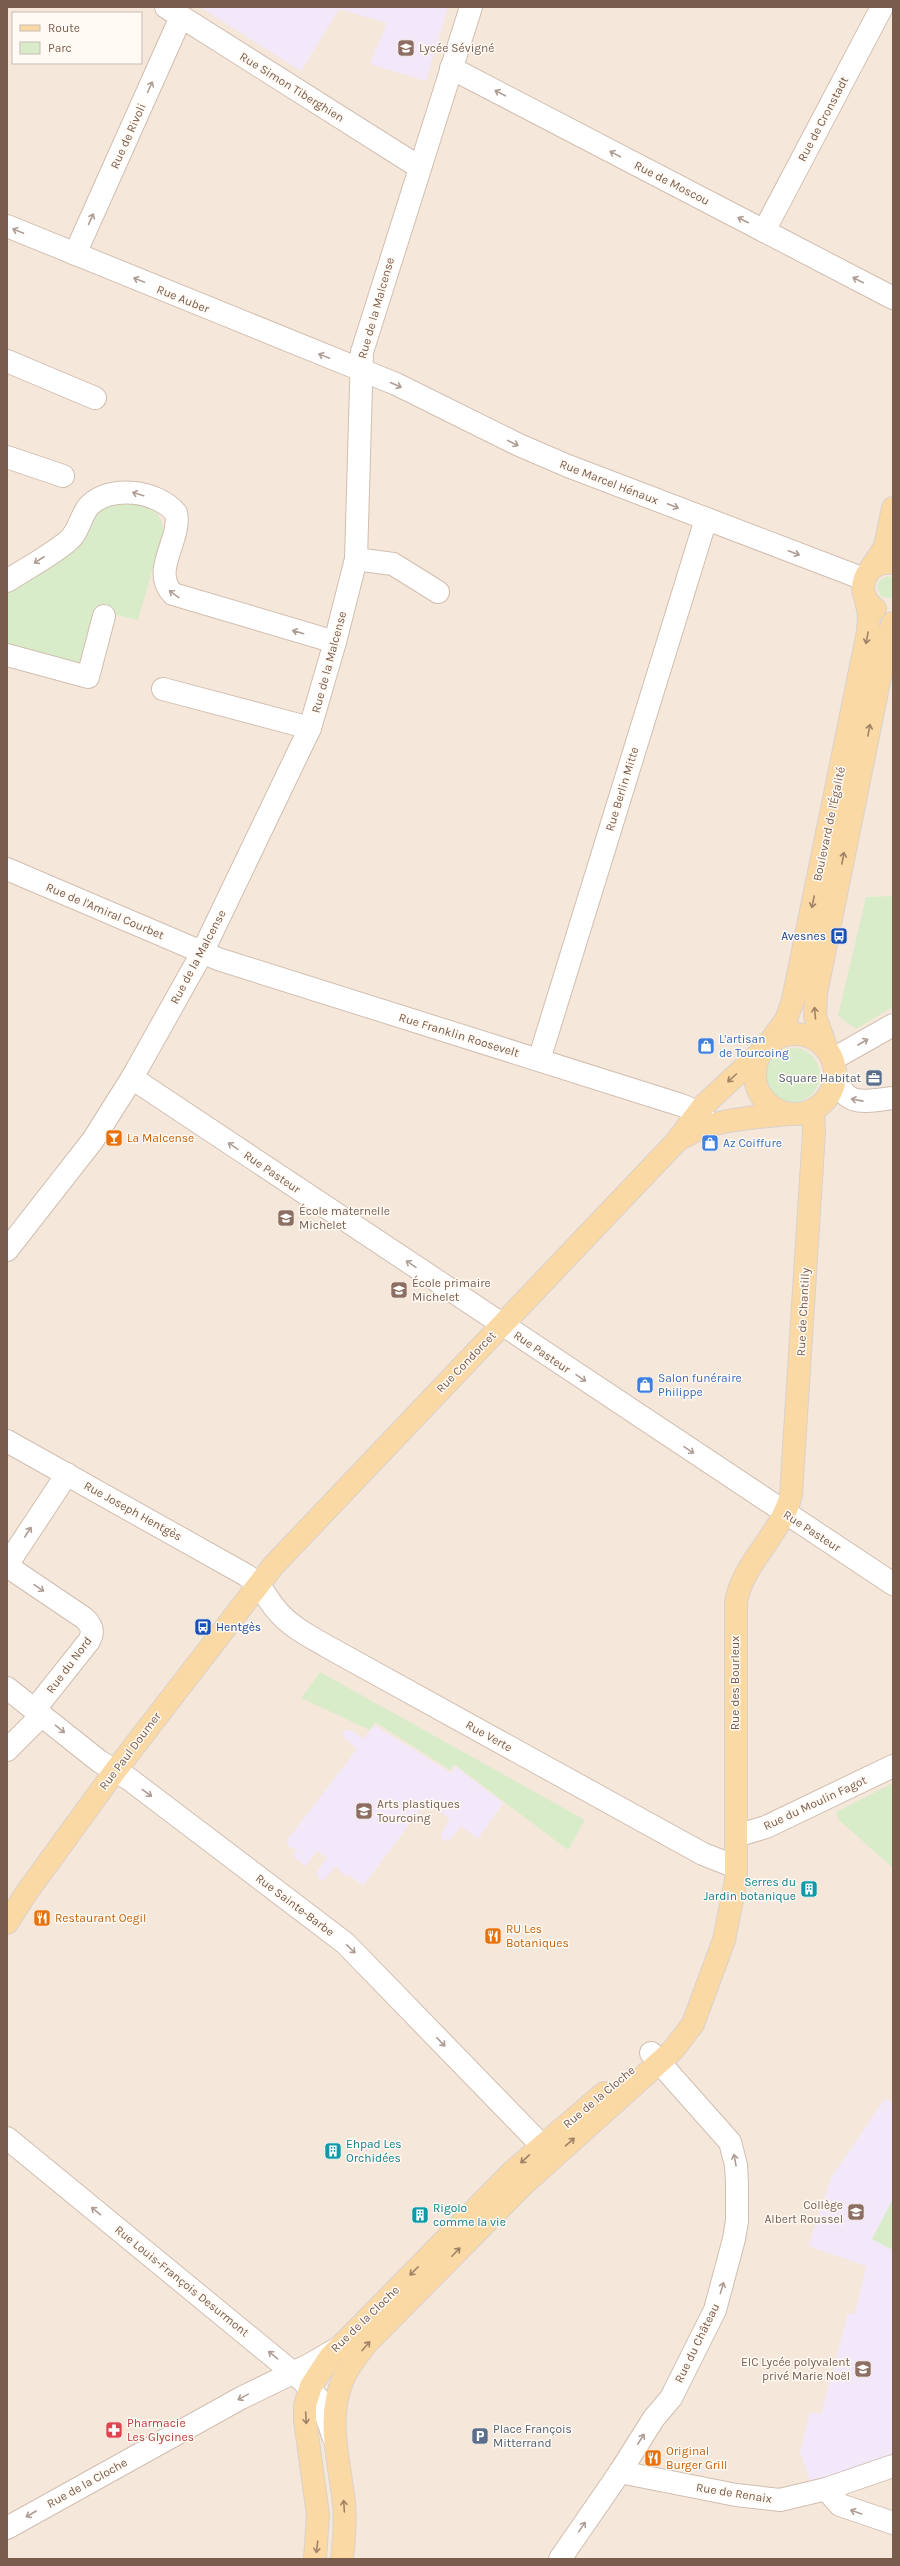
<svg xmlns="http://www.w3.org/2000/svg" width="900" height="2566" viewBox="0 0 900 2566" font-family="Karla,sans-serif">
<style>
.residential{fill:#f5e8da;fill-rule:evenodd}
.education{fill:#f3e8fa}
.green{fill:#d8ecc9}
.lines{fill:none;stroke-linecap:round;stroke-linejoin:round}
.minor-casing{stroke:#d1beb0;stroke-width:24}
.major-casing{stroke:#dad1cd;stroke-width:24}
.minor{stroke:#fff;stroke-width:22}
.major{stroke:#fbd9a5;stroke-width:22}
.oneway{stroke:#af9d94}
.oneway2{stroke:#a18267}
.labels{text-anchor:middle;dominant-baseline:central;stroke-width:3;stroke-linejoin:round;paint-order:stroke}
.education-label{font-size:12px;fill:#785e54;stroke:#fffaf3;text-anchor:start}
.street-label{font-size:12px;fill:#7a5c4d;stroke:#fffaf3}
.transit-label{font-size:12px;fill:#164399;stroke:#fffaf3;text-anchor:end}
.shop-label{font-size:12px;fill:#366cbe;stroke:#fffaf3;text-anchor:start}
.service-label{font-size:12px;fill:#4e5e75;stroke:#fffaf3;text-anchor:end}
.food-label{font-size:12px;fill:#c56008;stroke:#fffaf3;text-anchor:start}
.culture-label{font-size:12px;fill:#0d838f;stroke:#fffaf3;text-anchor:start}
.health-label{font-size:12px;fill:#be3a42;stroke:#fffaf3;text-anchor:start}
</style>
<rect width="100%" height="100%" fill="#fdf6ec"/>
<!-- residential -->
<path class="residential" d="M7,7h886v2552h-886zM13,13h128v50h-128z"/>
<!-- education -->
<g class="education">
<polygon points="200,7 448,7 426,81 370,64 387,23 339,9 301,71"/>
<polygon points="374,1725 451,1773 455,1766 503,1803 478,1839 461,1826 451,1839 446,1841 442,1839 441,1834 450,1819 426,1802 363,1886 349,1875 347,1877 337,1868 337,1865 325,1879 320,1880 316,1873 327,1858 317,1851 306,1866 292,1856 297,1850 288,1846 287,1840 357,1749 343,1737 343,1731 351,1730 364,1739"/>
<polygon points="885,2098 893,2103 893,2458 812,2486 800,2452 810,2412 821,2414 848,2313 855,2315 866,2266 808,2246 831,2178"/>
</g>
<!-- green -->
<g class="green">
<path d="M123,498c19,6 40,9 40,34l-25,88 -39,-9 -17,55 -75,-17v-55l64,-42 30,-46z"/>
<polygon points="887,576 893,578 893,597 887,598 881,596 877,587 879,581"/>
<polygon points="893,896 893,1007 856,1029 838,1016 866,897"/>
<circle cx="793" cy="1075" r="27"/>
<polygon points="320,1672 585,1820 568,1850 454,1764 450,1770 375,1722 370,1730 301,1698"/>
<polygon points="893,1783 893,1868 839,1820 836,1812"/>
<polygon points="893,2199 893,2250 872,2239"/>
</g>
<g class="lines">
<defs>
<g id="minor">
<polyline points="166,7 419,167"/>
<polyline points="451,68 893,298"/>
<polyline points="7,226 396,384 519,445 568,466 864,579"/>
<polyline points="764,231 882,7"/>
<polyline points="75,254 181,17"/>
<polyline points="7,361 95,398"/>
<polyline points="7,457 63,476"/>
<polyline points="356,559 393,564 438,592"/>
<path d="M7,581c20,-13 43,-25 61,-40 12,-10 12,-26 22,-36 21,-21 68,-14 86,8 6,26 -26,58 -3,81l162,48"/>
<polyline points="7,655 88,677 104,616"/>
<polyline points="163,689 310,728"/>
<polyline points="7,869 218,959 681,1105 698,1112 710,1124"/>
<polyline points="833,1059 893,1025"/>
<polyline points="539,1060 706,519"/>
<path d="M836,1075c8,34 30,26 57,23"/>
<polyline points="132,1078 893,1584"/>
<polyline points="7,1250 93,1140 132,1078 202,953 310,728 335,642 356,559 362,352 471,7"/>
<path d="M7,1441l239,134c20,14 19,23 34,39 13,14 31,23 48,33l375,207 33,13"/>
<polyline points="7,1565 67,1474"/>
<path d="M7,1566l77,52c8,7 10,14 5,23l-54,68"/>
<polyline points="7,1688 99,1761 129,1779 345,1943 553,2157"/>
<polyline points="7,1750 42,1715"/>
<polyline points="736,1836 766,1827 893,1766"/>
<polyline points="7,2138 303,2381 322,2403 333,2436"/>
<polyline points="620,2472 736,2495 780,2500 826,2489 893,2466"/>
<polyline points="826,2489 840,2505 893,2523"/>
<polyline points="7,2528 241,2398 311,2364 338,2348"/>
<polyline points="560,2559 620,2472 654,2418 671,2398 715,2310 734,2239 737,2221 737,2183 736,2165 730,2142 651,2053"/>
</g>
<g id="major">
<polyline points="871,568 885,547 893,508"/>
<path d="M875,609c-23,-16 -10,-50 18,-46"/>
<circle cx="795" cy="1074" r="40"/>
<polyline points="769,1043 786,1020 793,1000 868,632 869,615 866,599"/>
<polyline points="827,1050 815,1016 816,993 888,637 893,623"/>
<path d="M682,1138c33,-20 69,-20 107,-24"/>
<polyline points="7,1923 27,1892 115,1771 273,1566 676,1142 704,1105 761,1052"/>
<polyline points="315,2559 318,2515 305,2420 305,2405 311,2386 330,2357 513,2171 604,2093"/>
<path d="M342,2559c2,-18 4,-37 2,-55 -4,-42 -19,-86 0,-127 6,-13 15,-24 24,-35l157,-159 148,-133 20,-26 31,-84 12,-60v-278c7,-40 45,-67 55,-107l23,-363 -1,-22"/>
</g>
</defs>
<!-- minor casing -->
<use href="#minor" class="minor-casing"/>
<!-- major casing -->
<use href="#major" class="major-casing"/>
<!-- minor -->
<use href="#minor" class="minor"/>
<!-- major -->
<use href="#major" class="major"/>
</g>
<!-- one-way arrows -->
<defs><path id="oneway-shaft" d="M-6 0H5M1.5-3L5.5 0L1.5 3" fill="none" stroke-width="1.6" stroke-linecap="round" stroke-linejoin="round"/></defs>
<g class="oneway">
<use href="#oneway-shaft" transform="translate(150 87) rotate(-66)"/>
<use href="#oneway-shaft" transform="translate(500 93) rotate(-152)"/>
<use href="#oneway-shaft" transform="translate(615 154) rotate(-152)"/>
<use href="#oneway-shaft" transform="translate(91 219) rotate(-66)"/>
<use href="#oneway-shaft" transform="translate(743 220) rotate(-153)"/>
<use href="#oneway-shaft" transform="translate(18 231) rotate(-158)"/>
<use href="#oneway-shaft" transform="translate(139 280) rotate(-158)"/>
<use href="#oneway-shaft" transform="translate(858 280) rotate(-153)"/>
<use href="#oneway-shaft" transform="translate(324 356) rotate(-158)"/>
<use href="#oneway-shaft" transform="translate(396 385) rotate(24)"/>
<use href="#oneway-shaft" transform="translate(513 443) rotate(26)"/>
<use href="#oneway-shaft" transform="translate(138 494) rotate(-163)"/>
<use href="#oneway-shaft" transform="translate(673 506) rotate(21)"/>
<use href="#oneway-shaft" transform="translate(794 553) rotate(21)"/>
<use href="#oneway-shaft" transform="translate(39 560) rotate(147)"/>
<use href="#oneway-shaft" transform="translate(174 594) rotate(-144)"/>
<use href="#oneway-shaft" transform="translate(298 632) rotate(-164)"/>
<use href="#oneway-shaft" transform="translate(863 1042) rotate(-30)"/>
<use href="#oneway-shaft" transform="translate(857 1100) rotate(-169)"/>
<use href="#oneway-shaft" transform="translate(233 1146) rotate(-146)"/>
<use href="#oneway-shaft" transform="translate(411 1264) rotate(-146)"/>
<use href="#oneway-shaft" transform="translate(581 1378) rotate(34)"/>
<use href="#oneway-shaft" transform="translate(689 1450) rotate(34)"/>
<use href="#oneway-shaft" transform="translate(28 1532) rotate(-57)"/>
<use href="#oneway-shaft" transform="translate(39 1588) rotate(34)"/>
<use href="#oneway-shaft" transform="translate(60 1729) rotate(39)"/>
<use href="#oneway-shaft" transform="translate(147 1793) rotate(37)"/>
<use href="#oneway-shaft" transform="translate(351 1949) rotate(44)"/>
<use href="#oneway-shaft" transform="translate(441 2042) rotate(46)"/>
<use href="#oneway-shaft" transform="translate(735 2160) rotate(-100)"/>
<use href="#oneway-shaft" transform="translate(96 2211) rotate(-141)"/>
<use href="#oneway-shaft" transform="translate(722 2288) rotate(-73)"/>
<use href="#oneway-shaft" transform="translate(273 2355) rotate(-140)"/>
<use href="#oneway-shaft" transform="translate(243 2397) rotate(151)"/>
<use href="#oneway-shaft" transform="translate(641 2439) rotate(-58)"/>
<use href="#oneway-shaft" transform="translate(856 2512) rotate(-160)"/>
<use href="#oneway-shaft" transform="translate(31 2514) rotate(150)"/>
<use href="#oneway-shaft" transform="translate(582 2527) rotate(-55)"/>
</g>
<g class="oneway2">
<use href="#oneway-shaft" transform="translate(867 638) rotate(101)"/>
<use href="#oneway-shaft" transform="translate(869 730) rotate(-79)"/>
<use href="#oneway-shaft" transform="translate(843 858) rotate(-79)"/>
<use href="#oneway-shaft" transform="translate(813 902) rotate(102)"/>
<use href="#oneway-shaft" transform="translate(815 1013) rotate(-95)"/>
<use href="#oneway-shaft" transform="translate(732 1078) rotate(138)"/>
<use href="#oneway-shaft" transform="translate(570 2142) rotate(-41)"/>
<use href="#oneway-shaft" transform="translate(525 2159) rotate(137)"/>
<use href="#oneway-shaft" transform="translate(456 2252) rotate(-46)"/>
<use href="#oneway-shaft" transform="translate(414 2271) rotate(135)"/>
<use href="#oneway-shaft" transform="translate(366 2346) rotate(-49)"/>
<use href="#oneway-shaft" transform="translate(306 2418) rotate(87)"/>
<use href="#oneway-shaft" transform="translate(344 2506) rotate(-94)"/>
<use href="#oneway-shaft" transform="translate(317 2547) rotate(97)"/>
</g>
<!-- icons -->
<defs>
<symbol id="school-square" viewBox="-11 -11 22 22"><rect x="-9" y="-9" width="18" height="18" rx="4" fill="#8d6e63" stroke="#fffaf3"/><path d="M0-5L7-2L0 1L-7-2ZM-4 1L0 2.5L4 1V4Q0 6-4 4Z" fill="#fff"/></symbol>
<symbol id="bus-square" viewBox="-11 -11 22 22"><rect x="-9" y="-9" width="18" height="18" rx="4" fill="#1a4fb4" stroke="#fffaf3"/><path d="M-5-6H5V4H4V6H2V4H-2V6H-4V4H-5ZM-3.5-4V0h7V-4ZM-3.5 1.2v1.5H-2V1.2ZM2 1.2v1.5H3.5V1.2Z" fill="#fff"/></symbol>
<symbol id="shop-square" viewBox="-11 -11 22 22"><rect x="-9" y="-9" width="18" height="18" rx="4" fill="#3f7fe0" stroke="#fffaf3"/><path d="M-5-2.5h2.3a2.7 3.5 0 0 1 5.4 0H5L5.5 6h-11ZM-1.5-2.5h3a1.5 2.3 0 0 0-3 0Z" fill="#fff"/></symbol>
<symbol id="office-square" viewBox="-11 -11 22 22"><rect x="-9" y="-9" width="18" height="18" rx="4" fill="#5c6f8a" stroke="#fffaf3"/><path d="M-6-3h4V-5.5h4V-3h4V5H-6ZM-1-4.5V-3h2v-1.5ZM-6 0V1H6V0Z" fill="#fff"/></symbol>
<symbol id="bar-square" viewBox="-11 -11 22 22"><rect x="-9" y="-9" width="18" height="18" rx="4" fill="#e8710a" stroke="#fffaf3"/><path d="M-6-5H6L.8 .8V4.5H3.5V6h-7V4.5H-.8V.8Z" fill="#fff"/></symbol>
<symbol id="university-square" viewBox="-11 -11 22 22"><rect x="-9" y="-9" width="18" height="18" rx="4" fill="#8d6e63" stroke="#fffaf3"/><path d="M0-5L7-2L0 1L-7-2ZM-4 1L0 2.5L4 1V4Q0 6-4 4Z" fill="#fff"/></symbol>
<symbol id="building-square" viewBox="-11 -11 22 22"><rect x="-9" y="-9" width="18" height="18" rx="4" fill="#0f9aa8" stroke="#fffaf3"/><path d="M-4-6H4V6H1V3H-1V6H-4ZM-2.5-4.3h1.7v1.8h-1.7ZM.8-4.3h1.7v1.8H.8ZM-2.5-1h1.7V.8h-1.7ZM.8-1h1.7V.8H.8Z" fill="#fff"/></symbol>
<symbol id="restaurant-square" viewBox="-11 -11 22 22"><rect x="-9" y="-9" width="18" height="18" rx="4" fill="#e8710a" stroke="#fffaf3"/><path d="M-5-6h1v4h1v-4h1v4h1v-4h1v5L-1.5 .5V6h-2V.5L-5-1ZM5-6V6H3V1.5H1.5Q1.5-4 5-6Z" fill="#fff"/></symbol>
<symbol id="pharmacy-square" viewBox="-11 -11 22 22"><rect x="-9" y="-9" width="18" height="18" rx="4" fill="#e0444e" stroke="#fffaf3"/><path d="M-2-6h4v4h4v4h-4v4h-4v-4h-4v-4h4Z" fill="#fff"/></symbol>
<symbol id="parking-square" viewBox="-11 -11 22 22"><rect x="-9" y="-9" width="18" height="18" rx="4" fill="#5c6f8a" stroke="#fffaf3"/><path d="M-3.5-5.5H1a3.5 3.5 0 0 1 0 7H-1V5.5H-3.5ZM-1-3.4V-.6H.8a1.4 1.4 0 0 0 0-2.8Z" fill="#fff"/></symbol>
</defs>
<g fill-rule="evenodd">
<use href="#school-square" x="396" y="38" width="20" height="20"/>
<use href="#bus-square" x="829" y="926" width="20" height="20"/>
<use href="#shop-square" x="696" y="1036" width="20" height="20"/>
<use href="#office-square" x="864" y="1068" width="20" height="20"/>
<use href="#bar-square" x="104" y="1128" width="20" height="20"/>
<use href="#shop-square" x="700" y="1133" width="20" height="20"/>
<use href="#school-square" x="276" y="1208" width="20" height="20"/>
<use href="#school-square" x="389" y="1280" width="20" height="20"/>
<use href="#shop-square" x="635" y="1375" width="20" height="20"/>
<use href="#bus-square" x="193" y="1617" width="20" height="20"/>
<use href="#university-square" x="354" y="1801" width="20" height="20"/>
<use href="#building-square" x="799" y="1879" width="20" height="20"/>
<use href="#restaurant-square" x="32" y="1908" width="20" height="20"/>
<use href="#restaurant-square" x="483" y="1926" width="20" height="20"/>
<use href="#building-square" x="323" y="2141" width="20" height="20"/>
<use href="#school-square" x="846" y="2202" width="20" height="20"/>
<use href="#building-square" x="410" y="2205" width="20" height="20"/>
<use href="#school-square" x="853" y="2359" width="20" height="20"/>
<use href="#pharmacy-square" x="104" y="2420" width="20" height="20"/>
<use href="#parking-square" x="470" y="2426" width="20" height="20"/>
<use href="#restaurant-square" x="643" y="2448" width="20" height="20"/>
</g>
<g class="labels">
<!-- education labels -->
<g class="education-label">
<text x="419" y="48">Lycée Sévigné</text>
<text x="299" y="1211">École maternelle<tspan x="299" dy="14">Michelet</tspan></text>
<text x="412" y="1283">École primaire<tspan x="412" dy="14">Michelet</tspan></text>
<text x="377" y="1804">Arts plastiques<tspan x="377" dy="14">Tourcoing</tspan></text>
<text x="843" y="2205" text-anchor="end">Collège<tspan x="843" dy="14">Albert Roussel</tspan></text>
<text x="850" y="2362" text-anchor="end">EIC Lycée polyvalent<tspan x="850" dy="14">privé Marie Noël</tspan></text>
</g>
<!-- street labels -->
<g class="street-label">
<text transform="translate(292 87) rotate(32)">Rue Simon Tiberghien</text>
<text transform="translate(823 119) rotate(-62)">Rue de Cronstadt</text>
<text transform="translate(128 136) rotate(-66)">Rue de Rivoli</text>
<text transform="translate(672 183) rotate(27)">Rue de Moscou</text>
<text transform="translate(183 299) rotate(22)">Rue Auber</text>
<text transform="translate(376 308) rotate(-74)">Rue de la Malcense</text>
<text transform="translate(609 482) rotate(21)">Rue Marcel Hénaux</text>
<text transform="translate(329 662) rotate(-75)">Rue de la Malcense</text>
<text transform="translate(622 789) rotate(-73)">Rue Berlin Mitte</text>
<text transform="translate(829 824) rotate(-78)">Boulevard de l'Égalité</text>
<text transform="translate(105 911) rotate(23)">Rue de l'Amiral Courbet</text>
<text transform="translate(198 957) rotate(-62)">Rue de la Malcense</text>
<text transform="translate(459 1035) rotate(17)">Rue Franklin Roosevelt</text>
<text transform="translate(272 1172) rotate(34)">Rue Pasteur</text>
<text transform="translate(803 1312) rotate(-87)">Rue de Chantilly</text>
<text transform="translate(542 1352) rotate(34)">Rue Pasteur</text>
<text transform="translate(466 1362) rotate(-46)">Rue Condorcet</text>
<text transform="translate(133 1511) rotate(29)">Rue Joseph Hentgès</text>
<text transform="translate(812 1531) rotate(33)">Rue Pasteur</text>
<text transform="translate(69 1665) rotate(-53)">Rue du Nord</text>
<text transform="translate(735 1683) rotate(-90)">Rue des Bourleux</text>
<text transform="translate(489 1736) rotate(29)">Rue Verte</text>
<text transform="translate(130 1751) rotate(-53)">Rue Paul Doumer</text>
<text transform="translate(815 1803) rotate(-25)">Rue du Moulin Fagot</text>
<text transform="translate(295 1905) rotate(37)">Rue Sainte-Barbe</text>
<text transform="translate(599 2097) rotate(-40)">Rue de la Cloche</text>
<text transform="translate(182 2281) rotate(39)">Rue Louis-François Desurmont</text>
<text transform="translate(365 2319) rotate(-44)">Rue de la Cloche</text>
<text transform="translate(697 2343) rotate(-64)">Rue du Château</text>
<text transform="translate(87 2483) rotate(-29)">Rue de la Cloche</text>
<text transform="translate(734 2493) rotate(9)">Rue de Renaix</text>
</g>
<!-- transit labels -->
<g class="transit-label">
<text x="826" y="936">Avesnes</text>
<text x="216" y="1627" text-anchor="start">Hentgès</text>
</g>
<!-- shop labels -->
<g class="shop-label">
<text x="719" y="1039">L'artisan<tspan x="719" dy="14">de Tourcoing</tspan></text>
<text x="723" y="1143">Az Coiffure</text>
<text x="658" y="1378">Salon funéraire<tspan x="658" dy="14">Philippe</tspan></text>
</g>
<!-- service labels -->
<g class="service-label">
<text x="861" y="1078">Square Habitat</text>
<text x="493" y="2429" text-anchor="start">Place François<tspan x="493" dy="14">Mitterrand</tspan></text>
</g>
<!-- food labels -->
<g class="food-label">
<text x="127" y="1138">La Malcense</text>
<text x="55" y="1918">Restaurant Oegil</text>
<text x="506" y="1929">RU Les<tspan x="506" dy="14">Botaniques</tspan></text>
<text x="666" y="2451">Original<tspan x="666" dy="14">Burger Grill</tspan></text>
</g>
<!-- culture labels -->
<g class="culture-label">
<text x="796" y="1882" text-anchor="end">Serres du<tspan x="796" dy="14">Jardin botanique</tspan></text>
<text x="346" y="2144">Ehpad Les<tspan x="346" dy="14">Orchidées</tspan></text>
<text x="433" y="2208">Rigolo<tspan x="433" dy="14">comme la vie</tspan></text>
</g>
<!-- health labels -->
<g class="health-label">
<text x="127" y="2423">Pharmacie<tspan x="127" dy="14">Les Glycines</tspan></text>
</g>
</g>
<!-- border -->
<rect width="900" height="2566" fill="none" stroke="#7a5c4d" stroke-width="16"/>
<!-- legend -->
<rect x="12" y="12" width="130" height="52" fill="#fffaf3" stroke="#cabbb1"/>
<rect x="20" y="25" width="20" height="6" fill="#fbd9a5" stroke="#cabbb1"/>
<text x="48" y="32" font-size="12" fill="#7a5c4d">Route</text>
<rect x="20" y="42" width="20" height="12" fill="#d8ecc9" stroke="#cabbb1"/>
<text x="48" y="52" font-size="12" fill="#7a5c4d">Parc</text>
</svg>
